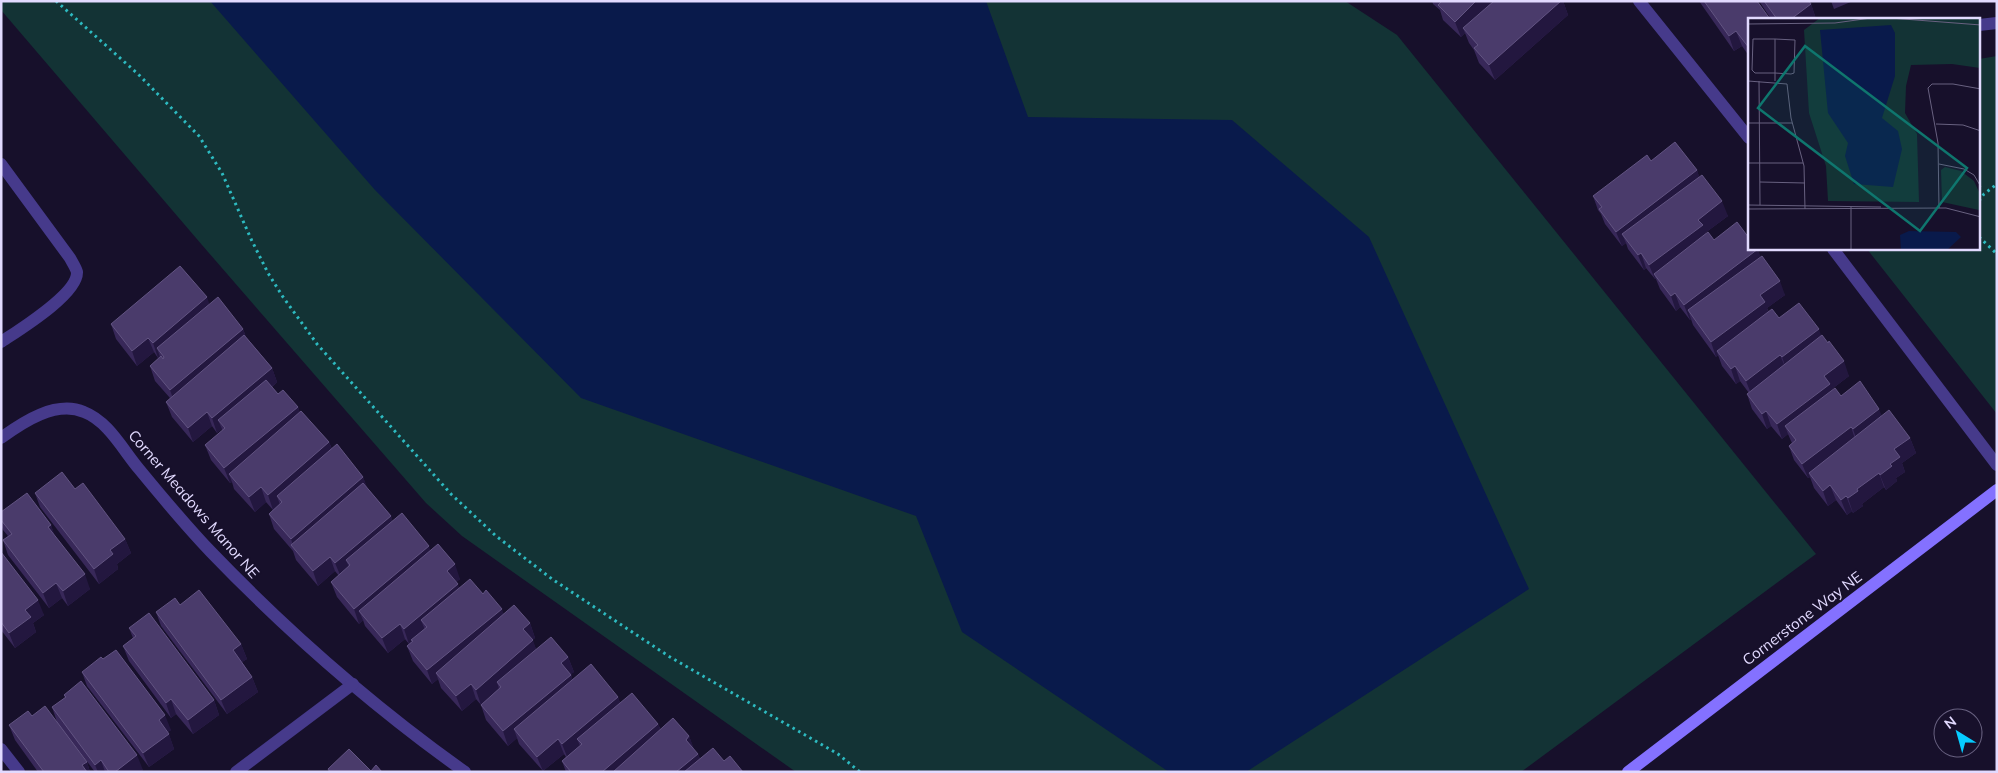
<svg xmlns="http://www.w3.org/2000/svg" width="1998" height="773" viewBox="0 0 1998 773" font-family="Mulish,sans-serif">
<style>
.green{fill:#133335}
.water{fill:#091a4b}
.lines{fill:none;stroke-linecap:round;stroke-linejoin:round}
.path{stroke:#2dbac0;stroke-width:3;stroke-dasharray:2.5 4;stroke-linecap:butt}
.lane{stroke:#463a8b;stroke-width:12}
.street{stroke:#463a8b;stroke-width:12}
.secondary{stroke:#8471ff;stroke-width:12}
.wall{fill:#382859}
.shaded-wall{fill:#23173f}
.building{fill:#4a3b6b;stroke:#625482}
.labels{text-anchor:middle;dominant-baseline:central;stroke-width:4;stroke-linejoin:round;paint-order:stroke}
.street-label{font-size:15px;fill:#e2daff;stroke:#17102b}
.inset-road{fill:none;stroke:#686180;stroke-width:1}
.view{fill:#0f766e;fill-opacity:0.15;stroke:#0f766e;stroke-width:2.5}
.inset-edge{fill:none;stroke:#e2daff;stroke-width:2.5}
</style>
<rect width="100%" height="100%" fill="#17102b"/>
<!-- green -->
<g class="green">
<polygon points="1,1 1345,1 1397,35 1816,554 1521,772 796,772 462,536 426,503 202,245 1,10"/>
<polygon points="1997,56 1997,414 1867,249 1979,249 1979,59"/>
</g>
<!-- water -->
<polygon class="water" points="210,1 986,1 1028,117 1232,120 1369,237 1529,589 1246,772 1169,772 962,632 916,516 581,398 375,190"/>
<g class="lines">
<!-- path -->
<g class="path">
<polyline points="56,1 138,74 199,136 222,173 251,239 268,273 283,297 317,344 451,494 496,536 552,579 670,657 838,754 860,772"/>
<polyline points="1979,201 1984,194 1997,184"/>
<polyline points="1979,237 1997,254"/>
</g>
<!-- lane -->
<polyline class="lane" points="1,749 19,772"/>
<!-- street -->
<g class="street">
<polyline points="1639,1 1749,138"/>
<polyline points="1979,25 1997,23"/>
<path d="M1,164l69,94c2,4 6,10 7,14 1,22 -58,58 -76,70"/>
<polyline points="1833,249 1997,465"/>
<path d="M1,438c22,-16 55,-38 83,-26 24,9 39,38 55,57 23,28 46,56 72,83 77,80 163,155 254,220"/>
<polyline points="236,772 353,684"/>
</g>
<!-- secondary -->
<polyline class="secondary" points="1628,772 1997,490"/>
</g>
<!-- wall -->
<g class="wall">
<polygon points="1432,1 1563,1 1568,15 1495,80 1479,63 1474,50 1469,43 1465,33 1461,37 1443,20 1440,10 1433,4"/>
<polygon points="1699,1 1757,1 1749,19 1749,56 1742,46 1734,51"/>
<polygon points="1759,1 1809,1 1811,4 1816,19 1771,19"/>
<polygon points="1831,1 1853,1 1834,9"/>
<polygon points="1651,161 1697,170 1699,177 1728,216 1705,233 1706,234 1714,240 1760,257 1785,295 1767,308 1769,312 1779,318 1821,336 1849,376 1832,389 1832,390 1841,396 1882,416 1910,438 1916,453 1902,463 1905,472 1896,478 1897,481 1886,490 1884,487 1862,504 1863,506 1853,513 1852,511 1847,515 1836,500 1828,506 1814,488 1810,477 1808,478 1794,460 1789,446 1792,443 1791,441 1788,434 1782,439 1771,426 1767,429 1752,409 1747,394 1749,393 1740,381 1736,384 1722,366 1718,355 1716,357 1693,325 1691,319 1690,320 1680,307 1676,311 1660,289 1656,279 1655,279 1646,268 1644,270 1628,249 1626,243 1622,246 1605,224 1601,214 1598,210 1593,196"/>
<polygon points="209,304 243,329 246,337 272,368 277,382 272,387 278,394 298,407 300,413 329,442 332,449 363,477 367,488 391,516 392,521 431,551 460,579 456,582 459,588 483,594 504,614 530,623 535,638 532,640 536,649 568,657 574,672 571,674 572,679 618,697 620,703 658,724 661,730 689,736 694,750 698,754 700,759 724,761 743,772 566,772 562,761 566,757 564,754 543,771 519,744 517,738 508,746 486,720 481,705 476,699 462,711 441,688 438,679 432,684 413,661 407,646 412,641 409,644 405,639 388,653 365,626 363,620 359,624 337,597 331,582 339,576 335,571 318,586 296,560 293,551 274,529 269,514 273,510 266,502 255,512 234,489 232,482 230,483 211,460 205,445 222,431 222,429 217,433 212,426 193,442 172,417 166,402 170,398 155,381 150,366 160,357 158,358 154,352 137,366 116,339 111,324"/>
<polygon points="75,489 125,539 131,553 117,564 118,569 99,584 40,507 35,493"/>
<polygon points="1,512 51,525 54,535 90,589 68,606 62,598 49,608 8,555 3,540 8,536 3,530 1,525"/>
<polygon points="1,552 44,615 33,623 36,632 15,648 1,630"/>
<polygon points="180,605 241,644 247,659 242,662 252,677 258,692 227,714 161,626 156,612"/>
<polygon points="129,628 214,700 219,715 193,734 176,714 171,718 129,661 123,646 133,638"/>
<polygon points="82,672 171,730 168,732 174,749 149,767 87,686"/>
<polygon points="64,695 143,770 140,772 95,772 58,723 87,762 90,772 38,772 15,740 9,725 32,716 57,722 52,707 65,698"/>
</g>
<!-- shaded-wall -->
<g class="shaded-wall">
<polygon points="1476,1 1496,1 1463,28 1465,33 1461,37 1455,22"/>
<polygon points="1561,1 1563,1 1568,15 1495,80 1489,65"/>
<polygon points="1811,4 1816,19 1791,19"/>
<polygon points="1736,31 1742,46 1734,51 1729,36"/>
<polygon points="1697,170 1702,185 1622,234 1626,243 1622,246 1616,232"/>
<polygon points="1722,201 1728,216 1705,233 1708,240 1654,274 1656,279 1655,279 1649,265 1698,220"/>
<polygon points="1758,249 1763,264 1688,310 1691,319 1690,320 1684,305"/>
<polygon points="1641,253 1646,268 1644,270 1638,255"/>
<polygon points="1780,281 1785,295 1767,308 1770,317 1717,351 1718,355 1716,357 1711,342 1760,295"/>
<polygon points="1675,293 1680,307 1676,311 1671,296"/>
<polygon points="207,297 212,312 157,348 160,357 158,358 153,343"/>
<polygon points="243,329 248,343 175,404 170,390"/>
<polygon points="1819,329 1824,344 1787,371 1782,357"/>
<polygon points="148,338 154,352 137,366 132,351"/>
<polygon points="1780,355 1786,369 1752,396 1746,381"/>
<polygon points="1844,361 1849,376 1832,389 1835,398 1785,426 1788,434 1782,439 1777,424 1824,376"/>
<polygon points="1735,366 1740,381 1736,384 1731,369"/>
<polygon points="272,368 277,382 224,427 218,420 222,429 217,433 212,418"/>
<polygon points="298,407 303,422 229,474 232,482 230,483 224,468"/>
<polygon points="1879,409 1885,424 1858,444 1853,429"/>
<polygon points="1766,411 1771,426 1767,429 1762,414"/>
<polygon points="207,412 212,426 193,442 188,428"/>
<polygon points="1851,427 1856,442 1809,473 1810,477 1808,478 1802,464"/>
<polygon points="1910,438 1916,453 1902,463 1905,472 1896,478 1897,481 1886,490 1880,475 1890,464 1894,449"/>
<polygon points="329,442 335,457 277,496 280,505 273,510 268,495"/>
<polygon points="1879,473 1884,487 1862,504 1863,506 1853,513 1848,498 1857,489"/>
<polygon points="363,477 369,492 294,549 291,539"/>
<polygon points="1830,485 1836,500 1828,506 1823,491"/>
<polygon points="261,487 266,502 255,512 249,497"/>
<polygon points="1846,496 1852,511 1847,515 1841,500"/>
<polygon points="391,516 396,531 350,565 346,560 350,570 341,577 335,563"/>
<polygon points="51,525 56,539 48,527"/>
<polygon points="125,539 131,553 117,564 118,569 99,584 94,569 110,550"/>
<polygon points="429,546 434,561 359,611 363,620 359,624 354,609"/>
<polygon points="330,557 335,571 318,586 313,571"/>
<polygon points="455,564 460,579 452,586 447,571"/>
<polygon points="85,574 90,589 68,606 63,591"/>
<polygon points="56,583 62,598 49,608 43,593"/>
<polygon points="458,584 463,599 421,620 425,630 409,644 404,629"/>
<polygon points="38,600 44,615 33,623 36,632 15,648 9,633 25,610"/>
<polygon points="502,609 507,624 436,673 438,679 432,684 427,670"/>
<polygon points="530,623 535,638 528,644 523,629"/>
<polygon points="400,624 405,639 388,653 382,638"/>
<polygon points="533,640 538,655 497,682 499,689 481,705 476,690"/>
<polygon points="241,644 247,659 238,665 233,650"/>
<polygon points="568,657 574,672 566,678 561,663"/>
<polygon points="571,675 576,689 514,729 517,738 508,746 503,731"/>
<polygon points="252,677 258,692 227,714 221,700"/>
<polygon points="471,684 476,699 462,711 456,696"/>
<polygon points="618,697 623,712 582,744 577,739 581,748 568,759 562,744"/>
<polygon points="171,699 176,714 171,718 166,703"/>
<polygon points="214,700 219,715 193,734 188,720"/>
<polygon points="165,715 171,730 164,735 159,720"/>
<polygon points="658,724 664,739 625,772 602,772"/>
<polygon points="169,734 174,749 149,767 143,753"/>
<polygon points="689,736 695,751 686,740"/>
<polygon points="558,739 564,754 543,771 537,757"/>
<polygon points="698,754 703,769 700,772 676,772"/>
<polygon points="137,755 143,770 140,772 115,772"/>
<polygon points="101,760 105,772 98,772 95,765"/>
<polygon points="87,762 90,772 85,772 82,765"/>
</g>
<!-- building -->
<g class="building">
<polygon points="1440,1 1476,1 1455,22 1438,5 1441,2"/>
<polygon points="1494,1 1561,1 1489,65 1474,48 1478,45 1463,28"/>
<polygon points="1704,1 1757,1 1770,19 1749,19 1749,48 1736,31 1729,36"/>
<polygon points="1764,1 1809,1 1811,4 1791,19 1777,19"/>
<polygon points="1675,142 1697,170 1616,232 1599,209 1602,207 1593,196 1647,155 1651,161"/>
<polygon points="1702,175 1722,201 1698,220 1703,225 1649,265 1641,253 1638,255 1622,234"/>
<polygon points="1737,222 1749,238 1749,249 1758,249 1684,305 1675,293 1671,296 1654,274 1708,232 1714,240"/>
<polygon points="1762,256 1780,281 1760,295 1765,302 1711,342 1688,310"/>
<polygon points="180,266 207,297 153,343 148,338 132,351 111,324"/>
<polygon points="218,297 243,329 170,390 150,366 161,356 163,359 164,357 157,348"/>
<polygon points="1799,303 1819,329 1782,357 1780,355 1746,381 1735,366 1731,369 1717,351 1772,309 1779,318"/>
<polygon points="244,335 272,368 212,418 207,412 188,428 166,402"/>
<polygon points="1822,335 1828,343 1829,341 1844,361 1824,376 1830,384 1777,424 1766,411 1762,414 1747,394"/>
<polygon points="266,380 278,394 283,390 298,407 224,468 205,445 225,428 218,420"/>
<polygon points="1860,381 1879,409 1853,429 1851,427 1802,464 1789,446 1796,440 1785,426 1835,388 1841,396"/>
<polygon points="1889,410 1910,438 1894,449 1900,457 1890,464 1892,466 1880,475 1879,473 1857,489 1858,491 1848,498 1846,496 1841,500 1830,485 1823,491 1809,473"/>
<polygon points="301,411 329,442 268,495 261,487 249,497 229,474"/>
<polygon points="337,444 363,477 291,539 269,514 282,502 277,496"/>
<polygon points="62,472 75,489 83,483 125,539 110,550 113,554 94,569 35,493"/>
<polygon points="363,483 391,516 335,563 330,557 313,571 291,545"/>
<polygon points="27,493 51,525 48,527 85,574 63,591 56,583 43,593 3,540 12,534 1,520 1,512"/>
<polygon points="402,513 429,546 354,609 331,582 350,565 346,560"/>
<polygon points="438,544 455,564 447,571 458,584 404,629 400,624 382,638 359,611"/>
<polygon points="1,552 38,600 25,610 31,617 9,633 1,622"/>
<polygon points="470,579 483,594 486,590 502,609 427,670 407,646 413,641 411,640 427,627 421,620"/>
<polygon points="199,590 241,644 233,650 252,677 221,700 156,612 175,598 180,605"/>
<polygon points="514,605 530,623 523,629 533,640 476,690 471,684 456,696 436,673"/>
<polygon points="149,613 214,700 188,720 171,699 166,703 123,646 136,636 129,628"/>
<polygon points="551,637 568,657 561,663 571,675 503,731 481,705 501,687 497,682"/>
<polygon points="116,650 165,715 159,720 169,734 143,753 82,672 101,657 103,659"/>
<polygon points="591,664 618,697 562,744 558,739 537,757 514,729"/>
<polygon points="81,681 137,755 115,772 109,772 101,760 95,765 52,707 66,697 64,695"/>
<polygon points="632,693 658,724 602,772 571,772 562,761 582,744 577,739"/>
<polygon points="45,706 87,762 82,765 87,772 44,772 9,725 28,711 32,716"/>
<polygon points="673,718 689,736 686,740 698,754 676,772 613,772"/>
<polygon points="713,748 724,761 730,756 743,772 684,772"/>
<polygon points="349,749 371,771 376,765 382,772 330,772 328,769"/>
</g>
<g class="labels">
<!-- street labels -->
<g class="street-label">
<text transform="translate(194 504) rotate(49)">Corner Meadows Manor NE</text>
<text transform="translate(1802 618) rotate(-37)">Cornerstone Way NE</text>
</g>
</g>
<!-- overview -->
<g transform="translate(1748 18)">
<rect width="232" height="232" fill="#17102b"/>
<path d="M72,0h160v50l-28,-4 -41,1 -5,21 -1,27 12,21 2,68 -91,-1 -2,-35 -17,-53 -5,-83zM197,149l16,4 13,10 6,13 -1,16 -37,-8 -1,-32z" fill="#133335"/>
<path d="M143,7l4,8v43l-13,42 16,13 4,18 -9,38 -39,-3 -9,-28 3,-13 -20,-30 -8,-83zM161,213l47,1 5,5 -14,13h-46l-1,-15z" fill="#091a4b"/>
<path class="inset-road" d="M142,0l91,7M0,6l87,-1 36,-5M27,21h-22l-1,31 3,3h20l16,1 3,-1 1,-33 -20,-1v42M0,63l39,3 4,34 13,48 1,43M11,63l1,124M0,105h44M188,106l27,1 18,6M0,145h55M191,146l25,5 10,6 7,12M12,164l45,1M0,187l133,2M191,190l-1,-65 -10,-55 4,-4h21l28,5M0,191l198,-1 35,9M103,232v-43"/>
<path class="view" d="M57,28l162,122 -47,63 -162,-123z"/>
<rect width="232" height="232" class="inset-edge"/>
</g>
<!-- border -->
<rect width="1998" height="773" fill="none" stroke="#e2daff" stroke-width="5"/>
<!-- north arrow -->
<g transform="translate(1958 733) rotate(323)"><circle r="24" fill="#17102b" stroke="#686180"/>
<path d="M0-4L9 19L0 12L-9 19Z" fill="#06ccff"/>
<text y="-8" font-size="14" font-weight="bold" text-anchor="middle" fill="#e2daff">N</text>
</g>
</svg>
